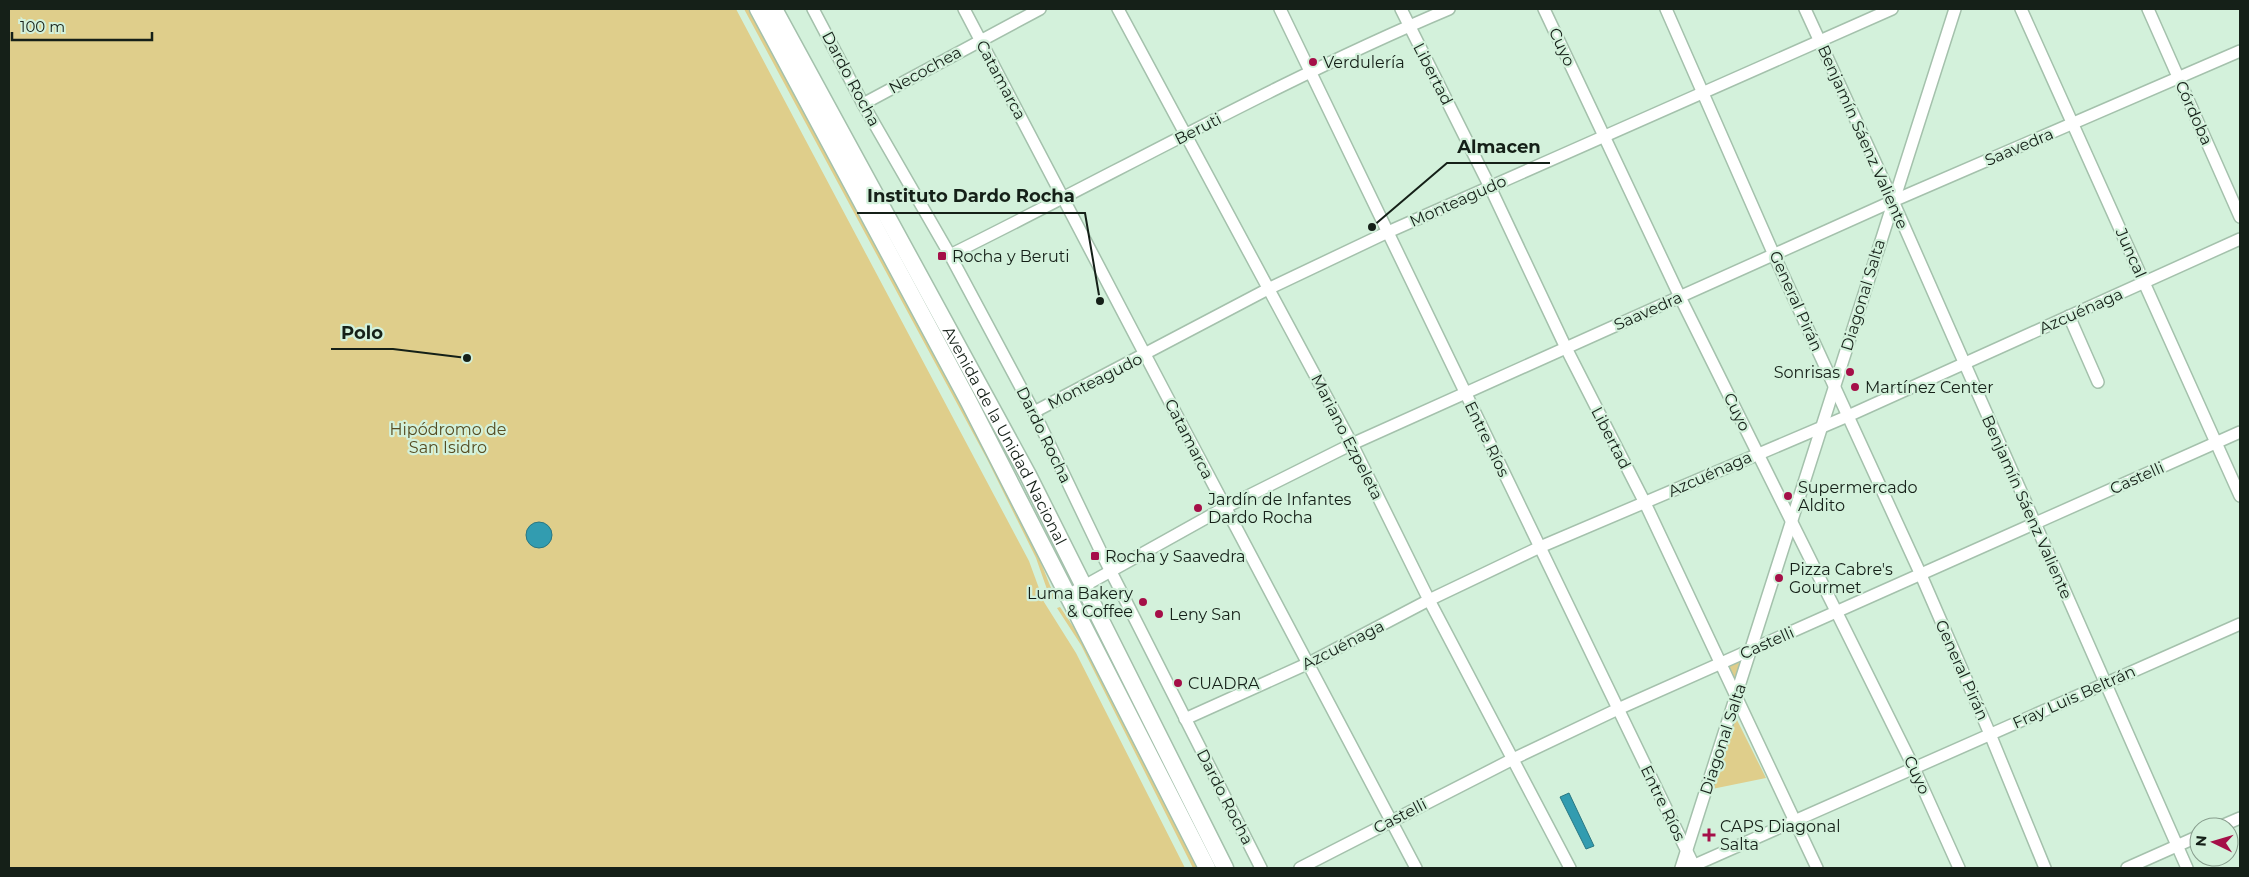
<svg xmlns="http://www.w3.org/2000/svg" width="2249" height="877" viewBox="0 0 2249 877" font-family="Montserrat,sans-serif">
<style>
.green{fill:#dfce8b}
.water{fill:#329cb0;stroke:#297782}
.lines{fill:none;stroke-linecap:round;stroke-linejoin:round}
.minor-casing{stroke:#a4c1ac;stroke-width:14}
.secondary-casing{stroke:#a4c1ac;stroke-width:19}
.minor{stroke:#fff;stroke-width:11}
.secondary{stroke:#fff;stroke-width:16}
.poi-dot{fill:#a50f48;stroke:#d3f1db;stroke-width:2}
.labels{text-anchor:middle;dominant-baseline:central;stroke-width:4.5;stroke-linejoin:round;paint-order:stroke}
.street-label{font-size:16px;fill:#152018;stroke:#d3f1db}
.poi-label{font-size:16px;fill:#152018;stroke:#d3f1db;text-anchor:start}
.park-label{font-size:16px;fill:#564c22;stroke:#d3f1db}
.leader{fill:none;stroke:#152018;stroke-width:2}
.callout-dot{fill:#152018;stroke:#d3f1db;stroke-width:2}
.callout-label{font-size:18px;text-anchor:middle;font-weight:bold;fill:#152018;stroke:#d3f1db;stroke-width:4.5;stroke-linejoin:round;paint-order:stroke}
</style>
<rect width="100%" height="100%" fill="#d3f1db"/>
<!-- green -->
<g class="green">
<polygon points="9,9 736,9 1029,561 1044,602 1076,653 1185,868 9,868"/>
<polygon points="744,9 748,9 960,401 1039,558 1055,598 1052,599 1049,595 1036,558 987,459"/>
<polygon points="1060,607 1081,638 1197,868 1193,868 1081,645 1057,608"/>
<polygon points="1751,650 1736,697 1721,663"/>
<polygon points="1735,716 1766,778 1712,789"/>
</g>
<!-- water -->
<g class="water">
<circle cx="539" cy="535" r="13"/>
<polygon points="1569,793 1594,846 1586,849 1560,797"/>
</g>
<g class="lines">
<defs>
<g id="minor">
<polyline points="813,9 863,104 950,255 1034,412 1102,554 1261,868"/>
<path d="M964,9c150,287 300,573 452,859"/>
<polyline points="1118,9 1352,444 1429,600 1570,868"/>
<polyline points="1280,9 1695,868"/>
<polyline points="1401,9 1490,187 1566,348 1645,503 1817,868"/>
<polyline points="1544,9 1680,297 1914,768 1959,868"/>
<polyline points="1666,9 1774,255 1921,575 1990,734 2045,868"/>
<polyline points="1805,9 1893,201 2187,868"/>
<polyline points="2021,9 2240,496"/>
<polyline points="2148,9 2240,217"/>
<polyline points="863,104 1040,9"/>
<path d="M950,255c166,-82 328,-174 499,-246"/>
<polyline points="2069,316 2098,382"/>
<polyline points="1034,412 1268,289 1388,232 1892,9"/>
<polyline points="1068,595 1224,508 1352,444 1893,201 2240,51"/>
<polyline points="1185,719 1309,663 1429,600 1540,547 1848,416 2240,239"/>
<polyline points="2219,827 2240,818"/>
<polyline points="1300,868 1513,759 1618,709 2240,432"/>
<polyline points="1681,868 1955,9"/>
<polyline points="1688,868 2240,624"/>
<polyline points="2127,868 2199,836"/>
</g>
<g id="secondary">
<polyline points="758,9 969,402 1207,868"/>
<path id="s1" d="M774,9l254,466 197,393"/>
</g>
</defs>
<!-- minor casing -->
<use href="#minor" class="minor-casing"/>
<!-- secondary casing -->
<use href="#secondary" class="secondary-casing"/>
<!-- minor -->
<use href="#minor" class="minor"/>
<!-- secondary -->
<use href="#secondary" class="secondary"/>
</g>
<!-- markers -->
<g class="poi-dot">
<circle cx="1313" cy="62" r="5"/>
<rect x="937" y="251" width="10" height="10" rx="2.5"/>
<circle cx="1850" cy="372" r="5"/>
<circle cx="1855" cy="387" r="5"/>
<circle cx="1788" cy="496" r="5"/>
<circle cx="1198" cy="508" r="5"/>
<rect x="1090" y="551" width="10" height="10" rx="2.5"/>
<circle cx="1779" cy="578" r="5"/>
<circle cx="1143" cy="602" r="5"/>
<circle cx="1159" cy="614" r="5"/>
<circle cx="1178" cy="683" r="5"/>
<path d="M1706.5 827.5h5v5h5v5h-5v5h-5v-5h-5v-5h5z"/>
</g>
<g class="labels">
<!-- street labels -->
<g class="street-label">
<text transform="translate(1562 47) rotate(65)">Cuyo</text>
<text transform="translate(925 70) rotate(-29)">Necochea</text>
<text transform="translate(1433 74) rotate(63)">Libertad</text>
<text transform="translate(851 79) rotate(62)">Dardo Rocha</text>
<text transform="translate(1001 80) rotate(62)">Catamarca</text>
<text transform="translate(2194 113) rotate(66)">Córdoba</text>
<text transform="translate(1198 129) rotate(-27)">Beruti</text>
<text transform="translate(1863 137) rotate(66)">Benjamín Sáenz Valiente</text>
<text transform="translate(2019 147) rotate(-23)">Saavedra</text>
<text transform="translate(1458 201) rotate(-24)">Monteagudo</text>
<text transform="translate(2131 253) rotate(66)">Juncal</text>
<text transform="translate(1863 295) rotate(-73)">Diagonal Salta</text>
<text transform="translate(1796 301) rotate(66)">General Pirán</text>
<text transform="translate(1648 311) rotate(-24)">Saavedra</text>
<text transform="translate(2081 311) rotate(-24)">Azcuénaga</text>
<text transform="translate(1095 381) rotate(-27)">Monteagudo</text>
<text transform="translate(1737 412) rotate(64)">Cuyo</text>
<text transform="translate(1044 435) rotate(64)">Dardo Rocha</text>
<text stroke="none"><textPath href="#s1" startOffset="485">Avenida de la Unidad Nacional</textPath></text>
<text transform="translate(1347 437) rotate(63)">Mariano Ezpeleta</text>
<text transform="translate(1611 438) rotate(63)">Libertad</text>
<text transform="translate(1189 439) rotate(63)">Catamarca</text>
<text transform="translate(1487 439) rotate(64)">Entre Ríos</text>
<text transform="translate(1710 474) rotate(-24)">Azcuénaga</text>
<text transform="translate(2137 478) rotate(-24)">Castelli</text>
<text transform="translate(2027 507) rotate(66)">Benjamín Sáenz Valiente</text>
<text transform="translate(1767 643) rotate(-24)">Castelli</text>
<text transform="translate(1343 645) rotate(-27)">Azcuénaga</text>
<text transform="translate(1962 670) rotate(66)">General Pirán</text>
<text transform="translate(2074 697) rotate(-24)">Fray Luis Beltrán</text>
<text transform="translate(1723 739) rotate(-72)">Diagonal Salta</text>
<text transform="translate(1917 775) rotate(65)">Cuyo</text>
<text transform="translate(1225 797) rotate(63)">Dardo Rocha</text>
<text transform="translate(1663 803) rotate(64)">Entre Ríos</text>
<text transform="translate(1400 816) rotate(-27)">Castelli</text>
</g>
<!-- poi labels -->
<g class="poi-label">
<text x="1323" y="62">Verdulería</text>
<text x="952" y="256">Rocha y Beruti</text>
<text x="1840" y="372" text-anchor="end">Sonrisas</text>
<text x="1865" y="387">Martínez Center</text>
<text x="1798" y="487">Supermercado<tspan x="1798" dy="18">Aldito</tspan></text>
<text x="1208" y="499">Jardín de Infantes<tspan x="1208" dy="18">Dardo Rocha</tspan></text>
<text x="1105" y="556">Rocha y Saavedra</text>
<text x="1789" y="569">Pizza Cabre's<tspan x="1789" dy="18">Gourmet</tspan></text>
<text x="1133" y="593" text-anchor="end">Luma Bakery<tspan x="1133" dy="18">&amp; Coffee</tspan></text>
<text x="1169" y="614">Leny San</text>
<text x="1188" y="683">CUADRA</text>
<text x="1720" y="826">CAPS Diagonal<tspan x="1720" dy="18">Salta</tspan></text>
</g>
<!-- park labels -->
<g class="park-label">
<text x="448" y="429">Hipódromo de<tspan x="448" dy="18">San Isidro</tspan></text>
</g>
</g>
<!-- callouts -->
<path class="leader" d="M1372 227L1447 163H1550M1100 301L1085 213H857M467 358L393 349H331"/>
<g class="callout-dot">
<circle cx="1372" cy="227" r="5"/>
<circle cx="1100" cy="301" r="5"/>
<circle cx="467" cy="358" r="5"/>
</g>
<g class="callout-label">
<text x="1499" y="153">Almacen</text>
<text x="971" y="202">Instituto Dardo Rocha</text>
<text x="362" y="339">Polo</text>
</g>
<!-- border -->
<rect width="2249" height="877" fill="none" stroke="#152018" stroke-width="20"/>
<!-- north arrow -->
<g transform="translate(2214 842) rotate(275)"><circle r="24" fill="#d3f1db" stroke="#879d8d"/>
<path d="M0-4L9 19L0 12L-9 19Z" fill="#a50f48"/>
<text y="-8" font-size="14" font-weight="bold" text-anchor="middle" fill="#152018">N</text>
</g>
<!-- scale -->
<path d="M12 32v8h140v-8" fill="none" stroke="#152018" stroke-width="2.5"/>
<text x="20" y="32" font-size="15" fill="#152018" stroke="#d3f1db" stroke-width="4" paint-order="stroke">100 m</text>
</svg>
